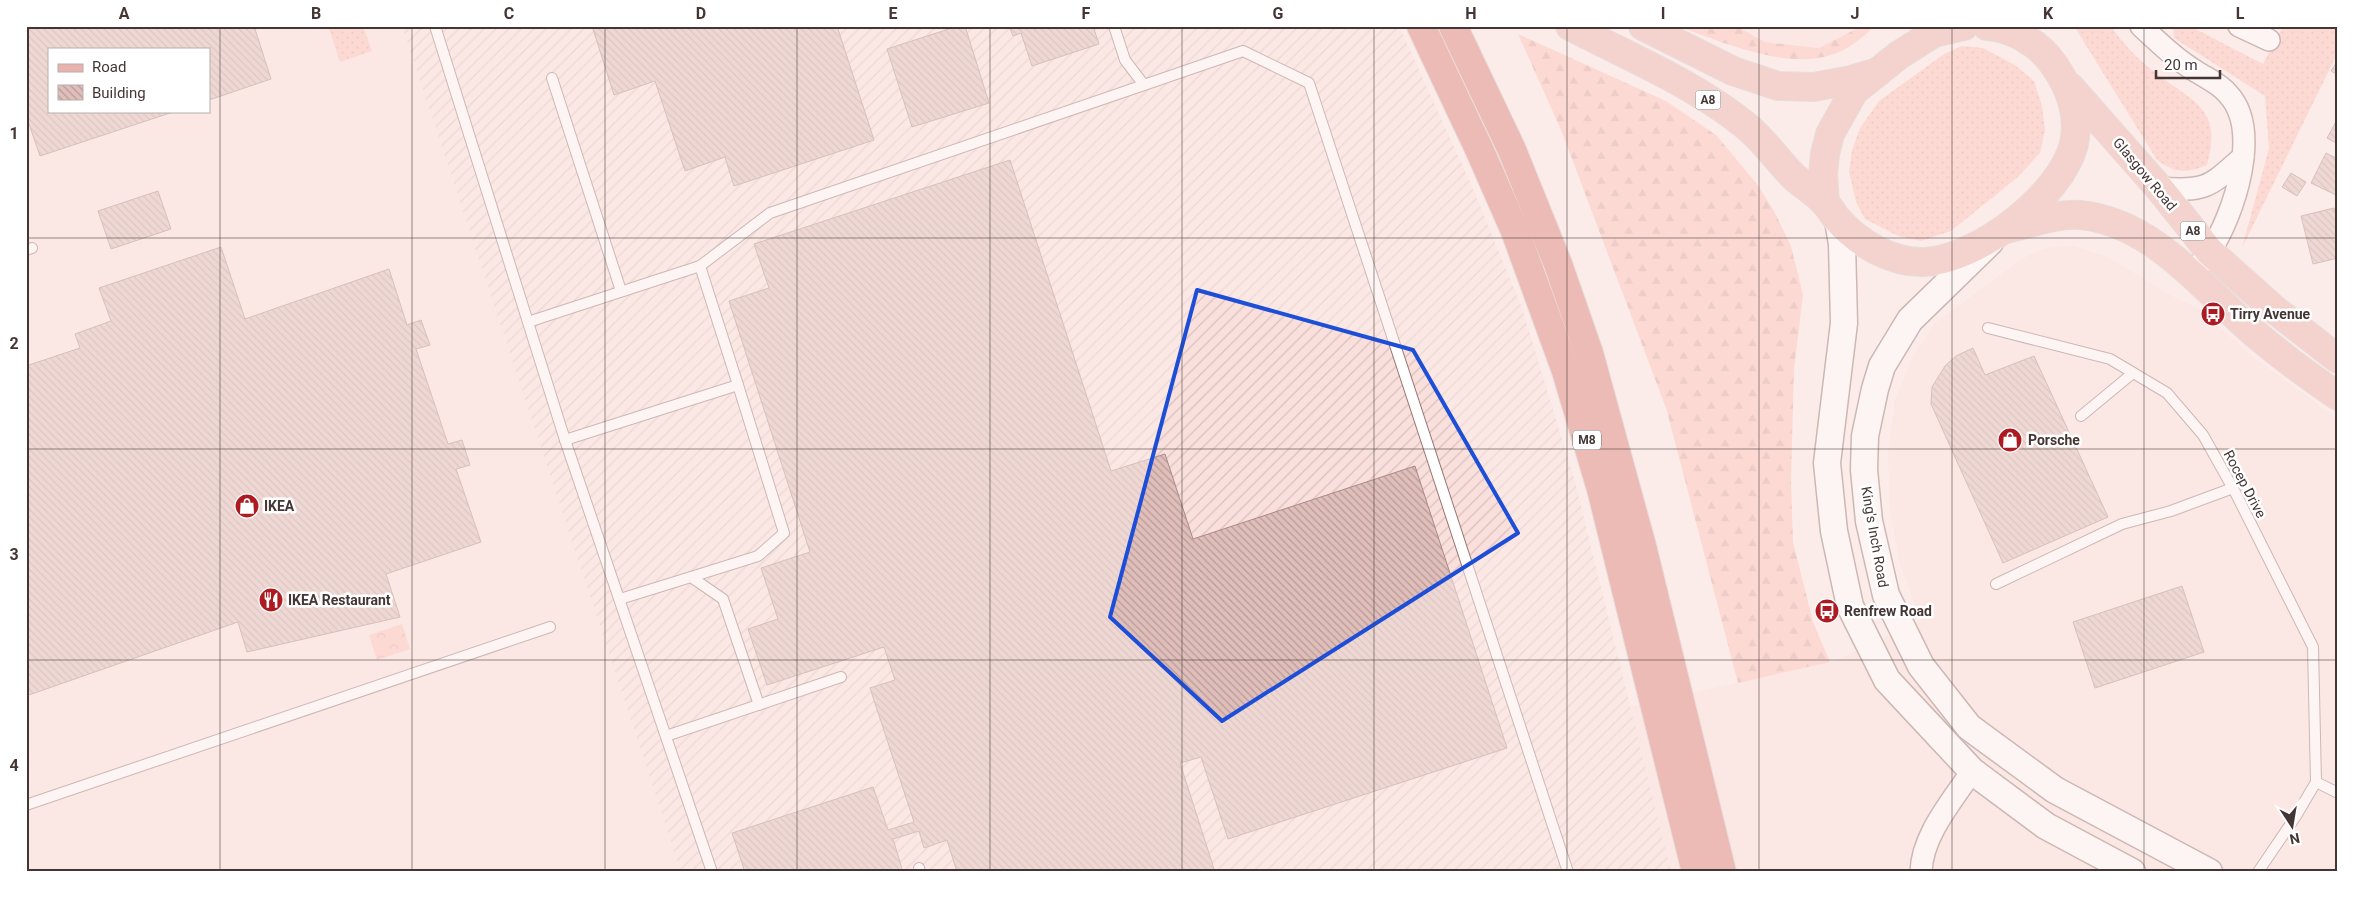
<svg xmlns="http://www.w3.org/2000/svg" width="2364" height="898" viewBox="0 0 2364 898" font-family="Roboto,sans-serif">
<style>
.built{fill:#fae0dc;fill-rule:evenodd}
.industrial{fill:url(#industrial-furrows)}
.grass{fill:url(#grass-dots)}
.forest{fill:url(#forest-firs)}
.park{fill:url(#park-crowns)}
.building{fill:url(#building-back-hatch);stroke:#aa8a86}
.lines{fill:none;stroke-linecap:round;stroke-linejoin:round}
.service-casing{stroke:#967673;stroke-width:12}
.minor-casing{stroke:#967673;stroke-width:24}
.tertiary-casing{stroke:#967673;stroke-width:29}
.primary-casing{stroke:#cecbca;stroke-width:30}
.motorway-casing{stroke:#cecbca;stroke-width:30}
.service{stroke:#fff;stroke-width:10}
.minor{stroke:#fff;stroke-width:21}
.tertiary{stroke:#fff;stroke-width:26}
.primary{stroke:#eab2ad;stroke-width:28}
.motorway{stroke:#dc7e77;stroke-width:28}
.marked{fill:none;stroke:#1d4ed8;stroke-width:4;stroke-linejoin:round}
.grid{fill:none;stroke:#443635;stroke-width:1;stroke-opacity:0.55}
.labels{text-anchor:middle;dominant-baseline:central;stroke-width:5;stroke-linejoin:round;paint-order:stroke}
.shield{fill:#fff;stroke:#7c7272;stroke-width:1}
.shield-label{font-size:12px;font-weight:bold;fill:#443635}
.street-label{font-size:14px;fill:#443635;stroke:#fff}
.poi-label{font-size:14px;font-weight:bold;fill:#443635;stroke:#fff;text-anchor:start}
.neatline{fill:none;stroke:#443635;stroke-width:2}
.grid-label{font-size:16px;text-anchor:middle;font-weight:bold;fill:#443635}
</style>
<defs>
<pattern id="industrial-furrows" width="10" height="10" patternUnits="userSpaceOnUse" patternTransform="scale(1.25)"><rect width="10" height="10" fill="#fae0dc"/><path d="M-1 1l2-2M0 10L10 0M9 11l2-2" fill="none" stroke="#d8c1bd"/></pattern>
<pattern id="grass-dots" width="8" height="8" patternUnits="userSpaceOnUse" patternTransform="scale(1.25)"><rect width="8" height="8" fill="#fec2bb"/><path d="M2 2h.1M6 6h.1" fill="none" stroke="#dba7a1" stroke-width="1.8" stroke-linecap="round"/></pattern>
<pattern id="forest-firs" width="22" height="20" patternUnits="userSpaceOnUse" patternTransform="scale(1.25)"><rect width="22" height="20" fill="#fec2bb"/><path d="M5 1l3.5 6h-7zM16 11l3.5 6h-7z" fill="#dba7a1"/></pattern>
<pattern id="park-crowns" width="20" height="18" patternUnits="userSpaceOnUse" patternTransform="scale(1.25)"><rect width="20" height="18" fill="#fec2bb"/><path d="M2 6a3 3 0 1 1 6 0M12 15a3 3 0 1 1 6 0" fill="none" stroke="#dba7a1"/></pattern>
<pattern id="building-back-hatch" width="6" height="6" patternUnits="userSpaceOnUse" patternTransform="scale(1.25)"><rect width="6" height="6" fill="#e0beba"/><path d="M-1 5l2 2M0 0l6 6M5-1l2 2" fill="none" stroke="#b79b98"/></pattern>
</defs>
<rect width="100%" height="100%" fill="#fbecea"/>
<!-- built -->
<g class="built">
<path d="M26,26h376l279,846h-655zM49,49h160v62h-160z"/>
<polygon points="1736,26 1862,26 1819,48 1765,42"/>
<polygon points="2074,246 2108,257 2170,295 2196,307 2252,356 2338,419 2338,872 1671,872 1630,707 1837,660 1921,620 1900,564 1890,509 1888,453 1895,401 1911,360 1935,323 2016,263 2034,252 2052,247"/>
</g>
<!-- industrial -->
<polygon class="industrial" points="402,26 1399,26 1471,184 1522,308 1575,482 1671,872 681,872"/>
<!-- grass -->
<g class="grass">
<polygon points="328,26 363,26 372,51 340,62"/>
<path d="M2074,26h37c10,16 28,34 42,45 38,30 71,36 54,94 -21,9 -32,8 -50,-5z"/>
<polygon points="2173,26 2190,26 2263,64 2283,26 2338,26 2338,52 2242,248 2269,148 2265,96 2174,38"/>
<polygon points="1962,46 1983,48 2015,65 2034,81 2042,106 2045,130 2040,153 2018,177 1951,231 1921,241 1898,236 1865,219 1856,202 1849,172 1852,150 1860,128 1879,101 1944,54"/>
</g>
<!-- forest -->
<g class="forest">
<path d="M1677,26h59l29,16 54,6 43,-22h11c-4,7 -11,11 -17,16 -49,39 -127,2 -179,-16z"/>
<polygon points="1518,34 1666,101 1716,135 1757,184 1774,211 1791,246 1803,295 1794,369 1791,481 1793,542 1813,622 1830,662 1738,683 1666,408 1561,130"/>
</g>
<!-- park -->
<polygon class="park" points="402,624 410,649 377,660 369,635"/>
<!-- building -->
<g class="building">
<polygon points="26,26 254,26 271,79 209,100 209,49 49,49 49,111 176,111 40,156 28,121 26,121"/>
<polygon points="602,26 837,26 874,140 734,186 725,157 685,171 655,81 614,95 593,29"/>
<polygon points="958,26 965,26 989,103 912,127 887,49"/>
<polygon points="1009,26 1093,26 1099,44 1032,66 1021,33 1013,36"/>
<polygon points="2338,60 2338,75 2331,71"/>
<polygon points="2338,118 2338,144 2327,138"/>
<polygon points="2326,153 2338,159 2336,195 2311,183"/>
<polygon points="1010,160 1111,471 1165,454 1193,539 1415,466 1507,748 1228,839 1201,757 1180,763 1215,872 957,872 947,840 924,848 919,831 893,839 903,872 745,872 732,833 873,787 888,830 914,822 870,688 895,680 884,647 767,685 748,629 778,619 761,568 810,552 729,301 769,288 754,244"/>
<polygon points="2291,173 2306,182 2297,196 2282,187"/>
<polygon points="158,191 171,229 111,249 98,211"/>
<polygon points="2334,208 2338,223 2338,258 2313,264 2301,216"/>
<polygon points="221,247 245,319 389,269 407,325 421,320 430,345 416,349 448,444 462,440 470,465 456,469 481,542 386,574 400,617 247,652 238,622 26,696 26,366 80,348 75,334 111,321 99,288"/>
<polygon points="1973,348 1985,375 2034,356 2108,517 2003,563 1931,404 1932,387 1945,366 1956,356"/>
<polygon points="2182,586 2204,652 2095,688 2073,622"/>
</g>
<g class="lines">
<defs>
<g id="service">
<polyline points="435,26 565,440 712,872"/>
<polyline points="1114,26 1125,60 1144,85 1243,51 1309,83 1568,872"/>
<polyline points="552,78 621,291"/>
<polyline points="26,250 32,248"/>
<polyline points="700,266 770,213 1144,85"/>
<polyline points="528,322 700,266 738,385 565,440"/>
<polyline points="1988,328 2110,359 2167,393 2203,435 2235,492 2313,647 2316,782 2338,793"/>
<polyline points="2081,416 2133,373"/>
<polyline points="691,577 758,556 784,533 738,385"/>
<polyline points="1996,584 2122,524 2171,511 2233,488"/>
<polyline points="620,599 691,577 723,599 759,705"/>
<polyline points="666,736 841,677"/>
<polyline points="26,805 550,627"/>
<polyline points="919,868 920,872"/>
<polyline points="2258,872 2296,816 2316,782"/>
</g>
<g id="minor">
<path d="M2141,26c17,16 36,34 56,46 11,7 23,12 31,22 34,36 6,121 -18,157 -5,9 -13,16 -20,24"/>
<polyline points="2239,26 2269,40"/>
<path d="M2159,188c47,4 50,-1 84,-31"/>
<path d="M1921,872c1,-37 32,-72 51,-101"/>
</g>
<g id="tertiary">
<polyline points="1838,220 1842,244 1844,323 1827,463 1834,531 1850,606 1887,680 1972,771 2046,826 2132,872"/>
<polyline points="1990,242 1910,320 1882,366 1875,389 1865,436 1864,470 1869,521 1886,595 1921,666 1969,727 2055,790 2209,872"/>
</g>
<g id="primary">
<path d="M1570,26c59,31 123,57 175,99 19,15 32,35 49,52 10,9 22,16 31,26 5,5 8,11 12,16 21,24 54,44 87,43 53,-2 137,-66 150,-118 6,-29 -4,-56 -20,-79 -15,-22 -41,-37 -67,-39"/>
<polyline points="1643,26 1733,71 1778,86 1814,87 1851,80 1878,72"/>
<polyline points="2070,87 2159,188 2210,252 2275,310 2338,359"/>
<polyline points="1825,203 1823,175 1825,154 1830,134 1854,91 1899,55 1934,33 1964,26"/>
<path d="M2006,229c23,-5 51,-16 74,-14 75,7 125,77 179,122 25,21 52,41 79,59"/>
</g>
<g id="motorway">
<polyline points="1421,26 1479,149 1515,231 1566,371 1601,489 1696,872"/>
<polyline points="1453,26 1512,150 1558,264 1589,353 1642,546 1722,872"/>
</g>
</defs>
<!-- service casing -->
<use href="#service" class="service-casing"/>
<!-- minor casing -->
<use href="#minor" class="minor-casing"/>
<!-- tertiary casing -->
<use href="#tertiary" class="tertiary-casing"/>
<!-- primary casing -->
<use href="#primary" class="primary-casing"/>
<!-- motorway casing -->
<use href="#motorway" class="motorway-casing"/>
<!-- service -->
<use href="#service" class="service"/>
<!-- minor -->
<use href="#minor" class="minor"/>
<!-- tertiary -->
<use href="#tertiary" class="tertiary"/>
<!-- primary -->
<use href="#primary" class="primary"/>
<!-- motorway -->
<use href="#motorway" class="motorway"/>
</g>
<!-- marked area -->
<path d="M0 0H2364V898H0ZM1197,290l216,60 105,183 -296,188 -112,-104z" fill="#fbecea" fill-opacity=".55" fill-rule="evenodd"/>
<path class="marked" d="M1197,290l216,60 105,183 -296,188 -112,-104z"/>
<!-- grid -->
<path class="grid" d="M220,26v846M412,26v846M605,26v846M797,26v846M990,26v846M1182,26v846M1374,26v846M1567,26v846M1759,26v846M1952,26v846M2144,26v846M26,238h2312M26,449h2312M26,660h2312"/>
<!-- icons -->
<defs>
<symbol id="bus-disc" viewBox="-11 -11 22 22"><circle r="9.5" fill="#ad1a21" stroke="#fff"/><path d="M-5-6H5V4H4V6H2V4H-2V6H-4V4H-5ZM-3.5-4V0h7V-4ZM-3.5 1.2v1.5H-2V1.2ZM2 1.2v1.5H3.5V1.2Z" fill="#fff"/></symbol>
<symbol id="shop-disc" viewBox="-11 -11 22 22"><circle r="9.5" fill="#ad1a21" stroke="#fff"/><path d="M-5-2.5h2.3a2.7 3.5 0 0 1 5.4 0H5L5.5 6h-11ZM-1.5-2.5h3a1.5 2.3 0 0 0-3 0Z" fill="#fff"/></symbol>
<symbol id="restaurant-disc" viewBox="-11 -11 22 22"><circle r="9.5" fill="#ad1a21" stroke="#fff"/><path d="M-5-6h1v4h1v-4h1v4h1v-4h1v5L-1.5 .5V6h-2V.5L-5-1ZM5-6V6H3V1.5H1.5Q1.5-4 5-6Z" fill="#fff"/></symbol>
</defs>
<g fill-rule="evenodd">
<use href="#bus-disc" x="2199" y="300" width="28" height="28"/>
<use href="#shop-disc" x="1996" y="426" width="28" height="28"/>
<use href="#shop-disc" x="233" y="492" width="28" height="28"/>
<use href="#restaurant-disc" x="257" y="586" width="28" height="28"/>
<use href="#bus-disc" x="1813" y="597" width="28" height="28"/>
</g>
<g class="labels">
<!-- shield labels -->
<g class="shield">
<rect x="1695.5" y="90.5" width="25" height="19" rx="4"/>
<rect x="2180.5" y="221.5" width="25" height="19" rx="4"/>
<rect x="1573" y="430.5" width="28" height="19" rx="4"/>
</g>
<g class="shield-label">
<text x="1708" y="100">A8</text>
<text x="2193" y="231">A8</text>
<text x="1587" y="440">M8</text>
</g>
<!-- street labels -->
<g class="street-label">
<text transform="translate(2145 174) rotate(50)">Glasgow Road</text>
<text transform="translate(2245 484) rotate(62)">Rocep Drive</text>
<text transform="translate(1875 537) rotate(80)">King's Inch Road</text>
</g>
<!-- poi labels -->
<g class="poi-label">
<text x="2230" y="314">Tirry Avenue</text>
<text x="2028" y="440">Porsche</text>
<text x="264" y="506">IKEA</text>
<text x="288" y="600">IKEA Restaurant</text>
<text x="1844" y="611">Renfrew Road</text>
</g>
</g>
<!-- border -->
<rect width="2364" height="898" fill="none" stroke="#ffffff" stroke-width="55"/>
<!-- legend -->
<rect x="48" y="48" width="162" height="65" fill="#ffffff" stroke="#b4afae"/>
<rect x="58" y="64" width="25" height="8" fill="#eab2ad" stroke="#b4afae"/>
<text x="92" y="72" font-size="15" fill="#443635">Road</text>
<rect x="58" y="85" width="25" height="15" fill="url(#building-back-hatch)" stroke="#b4afae"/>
<text x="92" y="98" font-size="15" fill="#443635">Building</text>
<!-- north arrow -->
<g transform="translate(2292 826) rotate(168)" stroke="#ffffff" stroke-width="4" paint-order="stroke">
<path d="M0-4L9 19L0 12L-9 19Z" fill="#443635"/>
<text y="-8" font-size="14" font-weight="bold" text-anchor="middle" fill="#443635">N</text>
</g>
<!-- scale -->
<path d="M2156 70v8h64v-8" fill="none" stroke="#443635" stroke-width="2.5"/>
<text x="2164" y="70" font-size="15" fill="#443635" stroke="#ffffff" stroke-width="4" paint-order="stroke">20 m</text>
<rect x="28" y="28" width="2308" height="842" class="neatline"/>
<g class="grid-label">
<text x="124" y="19">A</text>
<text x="316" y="19">B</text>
<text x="509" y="19">C</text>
<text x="701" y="19">D</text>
<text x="893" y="19">E</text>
<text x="1086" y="19">F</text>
<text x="1278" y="19">G</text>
<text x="1471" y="19">H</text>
<text x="1663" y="19">I</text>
<text x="1855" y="19">J</text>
<text x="2048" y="19">K</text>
<text x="2240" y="19">L</text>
<text x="14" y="139">1</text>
<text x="14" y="349">2</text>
<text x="14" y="560">3</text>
<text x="14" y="771">4</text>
</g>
</svg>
